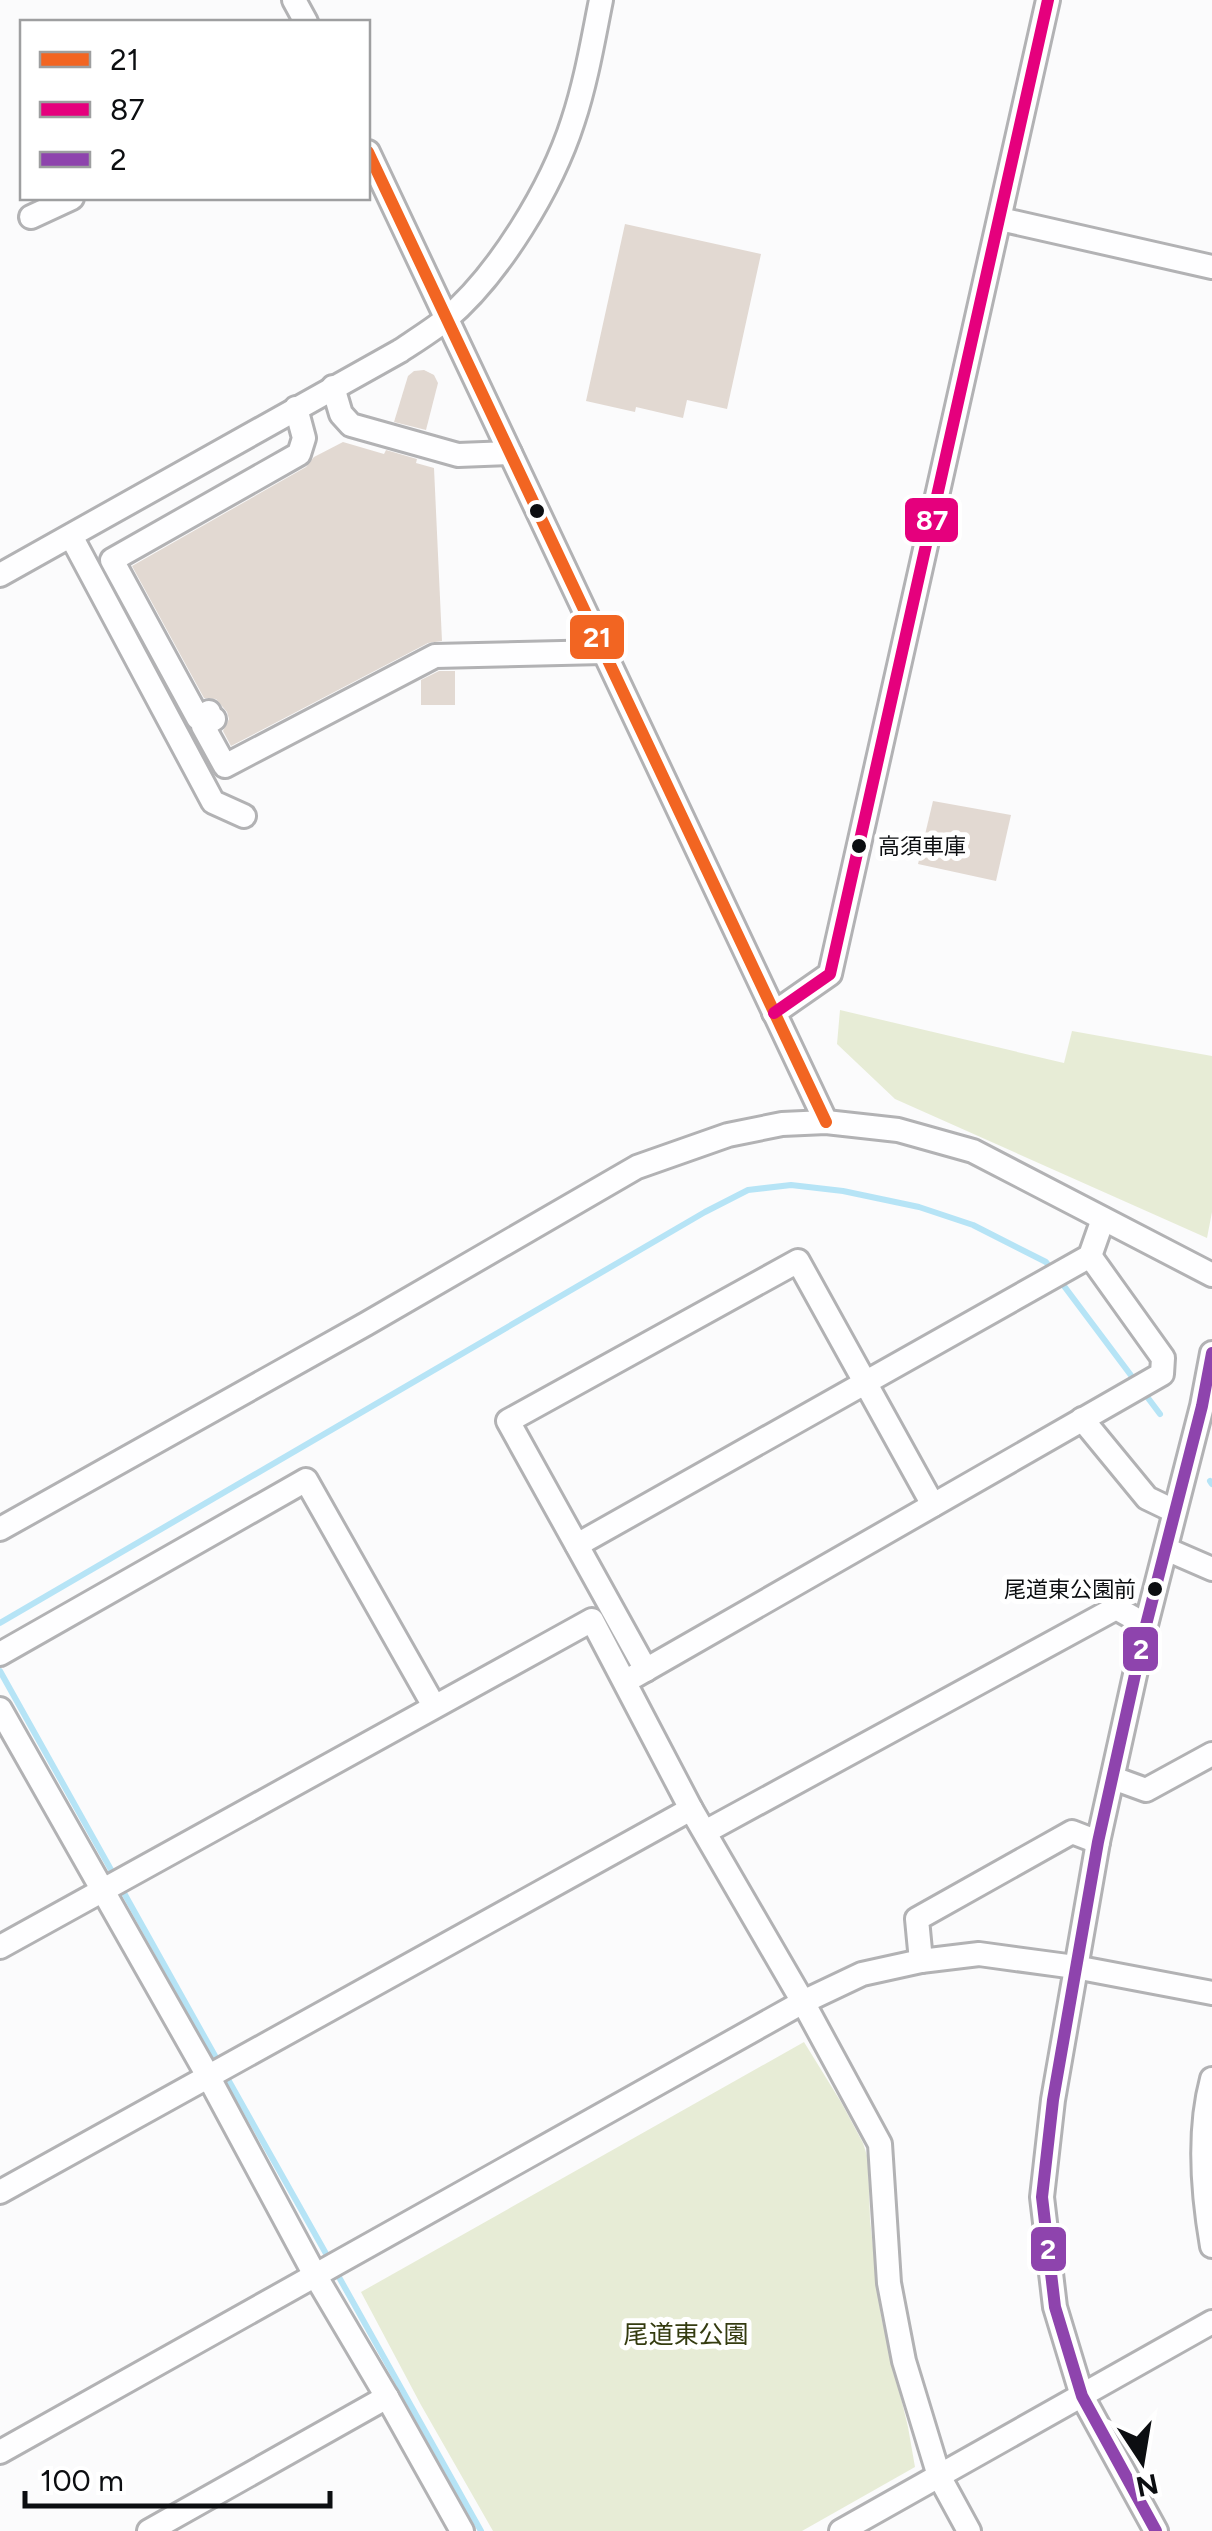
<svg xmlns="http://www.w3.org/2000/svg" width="1212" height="2531" viewBox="0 0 1212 2531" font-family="Figtree,'Noto Sans JP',sans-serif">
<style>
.green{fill:#e7ecd6}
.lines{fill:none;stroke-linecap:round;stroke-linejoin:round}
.stream{stroke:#b6e4f6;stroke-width:6}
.building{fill:#e2d9d2}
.minor-casing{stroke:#b2b2b4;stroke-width:28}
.minor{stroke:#fefeff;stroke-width:22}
.bus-1-casing{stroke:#fff;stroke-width:20}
.bus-2-casing{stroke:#fff;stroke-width:20}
.bus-3-casing{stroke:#fff;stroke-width:20}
.bus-1{stroke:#f26522;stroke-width:12}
.bus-2{stroke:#e5007d;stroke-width:12}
.bus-3{stroke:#8e44ad;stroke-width:12}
.bus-dot{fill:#0c0e11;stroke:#fff;stroke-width:4}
.labels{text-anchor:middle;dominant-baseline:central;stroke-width:10;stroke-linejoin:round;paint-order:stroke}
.bus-label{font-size:22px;fill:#0c0e11;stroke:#fff;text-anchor:start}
.park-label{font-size:25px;fill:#343b10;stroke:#fff}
.line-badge{stroke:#fff;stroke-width:4}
.badge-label{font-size:28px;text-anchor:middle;font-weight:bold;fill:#fff}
</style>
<rect width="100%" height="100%" fill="#fbfbfc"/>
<!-- green -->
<g class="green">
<polygon points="840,1010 1064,1063 1072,1031 1212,1056 1212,1212 1207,1238 895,1099 837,1044"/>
<polygon points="804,2042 841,2102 863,2143 868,2159 870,2220 881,2316 908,2427 915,2467 802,2531 493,2531 421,2405 361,2292"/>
</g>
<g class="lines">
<!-- stream -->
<g class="stream">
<polyline points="1210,1481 1212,1484"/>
<polyline points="0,1623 705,1212 748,1190 791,1185 843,1191 919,1207 973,1225 1046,1262 1160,1414"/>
<polyline points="0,1671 219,2063"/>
<polyline points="225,2074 329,2259"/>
<polyline points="335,2270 481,2531"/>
</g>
</g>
<!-- building -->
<g class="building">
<polygon points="625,224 761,254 727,409 687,400 683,418 636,407 635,412 586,401"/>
<polygon points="424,370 434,375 438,383 426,430 394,422 408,376 414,371"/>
<polygon points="343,442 384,454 386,450 417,459 416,463 434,468 442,641 428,643 231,746 223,731 229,719 227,712 216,699 204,698 132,566 306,467 314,457"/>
<polygon points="439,671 455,671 455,705 421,705 421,680"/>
<polygon points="933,801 1011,815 996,881 918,864"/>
</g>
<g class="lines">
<defs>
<g id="minor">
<polyline points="294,0 306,22"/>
<polyline points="368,152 826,1122"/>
<polyline points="31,217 72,198"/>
<polyline points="1000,219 1212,267"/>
<polyline points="333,387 341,414 351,425 458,455 510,453"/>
<polyline points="71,536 213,802 244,816"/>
<path d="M0,575l400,-224c15,-10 31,-20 45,-31 54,-45 107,-133 128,-199 13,-39 20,-81 28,-121"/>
<polyline points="209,712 198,718 112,560 299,454 304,438 296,408"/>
<polyline points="214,719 203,726 225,766 435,656 604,652"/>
<polyline points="774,1013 830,974 1048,0"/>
<polyline points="1082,1419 1147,1498 1174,1511"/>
<polyline points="0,1529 366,1324 637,1167 728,1135 782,1124 826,1122 898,1130 973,1151 1212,1275"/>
<polyline points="577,1545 1090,1256 1103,1219"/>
<polyline points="1166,1549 1212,1569"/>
<polyline points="0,1654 306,1480 434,1706"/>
<polyline points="646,1670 508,1421 798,1261 933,1505"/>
<polyline points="635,1676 1162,1374 1163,1358 1090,1256"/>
<polyline points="0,1709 208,2076 315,2275 387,2397 462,2531"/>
<polyline points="1113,1778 1146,1790 1212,1754"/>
<polyline points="705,1832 1116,1608 1146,1625"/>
<polyline points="0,1947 592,1620 691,1809 803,2002 880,2144 889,2283 904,2361 939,2476 969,2531"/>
<polyline points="921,1961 917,1919 1072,1832 1098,1842"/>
<path d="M1212,2079c-14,52 -9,115 0,167"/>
<polyline points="0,2192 691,1809"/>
<polyline points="0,2452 803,2002 862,1974 921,1961 979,1954 1075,1967 1212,1993"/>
<polyline points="149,2531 387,2397"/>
<polyline points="841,2531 1212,2322"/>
<polyline points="1156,2531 1082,2396 1055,2307 1042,2197 1053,2100 1098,1842 1146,1625 1202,1406 1212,1353"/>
</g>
</defs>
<!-- minor casing -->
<use href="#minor" class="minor-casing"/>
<!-- minor -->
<use href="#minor" class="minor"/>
<defs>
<polyline id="bus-1" points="368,152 826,1122"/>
<polyline id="bus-2" points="774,1013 830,974 1048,0"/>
<polyline id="bus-3" points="1156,2531 1082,2396 1055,2307 1042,2197 1053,2100 1098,1842 1146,1625 1202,1406 1212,1353"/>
</defs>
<!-- bus-1 casing -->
<use href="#bus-1" class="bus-1-casing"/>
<!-- bus-2 casing -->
<use href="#bus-2" class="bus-2-casing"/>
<!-- bus-3 casing -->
<use href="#bus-3" class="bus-3-casing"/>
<!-- bus-1 -->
<use href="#bus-1" class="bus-1"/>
<!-- bus-2 -->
<use href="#bus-2" class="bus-2"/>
<!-- bus-3 -->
<use href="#bus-3" class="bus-3"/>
</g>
<!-- markers -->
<g class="bus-dot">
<circle cx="537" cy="511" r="9"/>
<circle cx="859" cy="846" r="9"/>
<circle cx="1155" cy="1589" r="9"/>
</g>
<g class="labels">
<!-- bus labels -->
<g class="bus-label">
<text x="878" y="846">高須車庫</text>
<text x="1136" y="1589" text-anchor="end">尾道東公園前</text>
</g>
<!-- park labels -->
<g class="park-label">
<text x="686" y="2334">尾道東公園</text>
</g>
</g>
<g class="line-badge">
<rect x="903" y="496" width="57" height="48" rx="10" fill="#e5007d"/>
<rect x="568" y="613" width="58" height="48" rx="10" fill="#f26522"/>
<rect x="1121" y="1625" width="39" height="48" rx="10" fill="#8e44ad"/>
<rect x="1029" y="2225" width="39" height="48" rx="10" fill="#8e44ad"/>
</g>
<g class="badge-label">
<text x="932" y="530">87</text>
<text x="597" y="647">21</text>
<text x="1141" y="1659">2</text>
<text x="1048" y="2259">2</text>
</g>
<!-- legend -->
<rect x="20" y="20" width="350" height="180" fill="#ffffff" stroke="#9e9fa0" stroke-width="2.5"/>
<rect x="40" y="52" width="50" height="15" fill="#f26522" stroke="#9e9fa0" stroke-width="2.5"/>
<text x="110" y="70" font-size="30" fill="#0c0e11">21</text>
<rect x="40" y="102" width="50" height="15" fill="#e5007d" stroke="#9e9fa0" stroke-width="2.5"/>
<text x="110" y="120" font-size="30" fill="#0c0e11">87</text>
<rect x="40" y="152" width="50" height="15" fill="#8e44ad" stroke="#9e9fa0" stroke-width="2.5"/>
<text x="110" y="170" font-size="30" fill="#0c0e11">2</text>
<!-- north arrow -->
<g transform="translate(1142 2461) rotate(168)" stroke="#ffffff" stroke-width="8" paint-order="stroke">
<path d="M0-8L18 38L0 25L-18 38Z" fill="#0c0e11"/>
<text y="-15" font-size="28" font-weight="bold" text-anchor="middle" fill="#0c0e11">N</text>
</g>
<!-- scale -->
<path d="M25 2491v15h305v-15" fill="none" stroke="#0c0e11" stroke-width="5"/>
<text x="40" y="2491" font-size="30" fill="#0c0e11" stroke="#ffffff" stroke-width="8" paint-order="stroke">100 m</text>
</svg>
